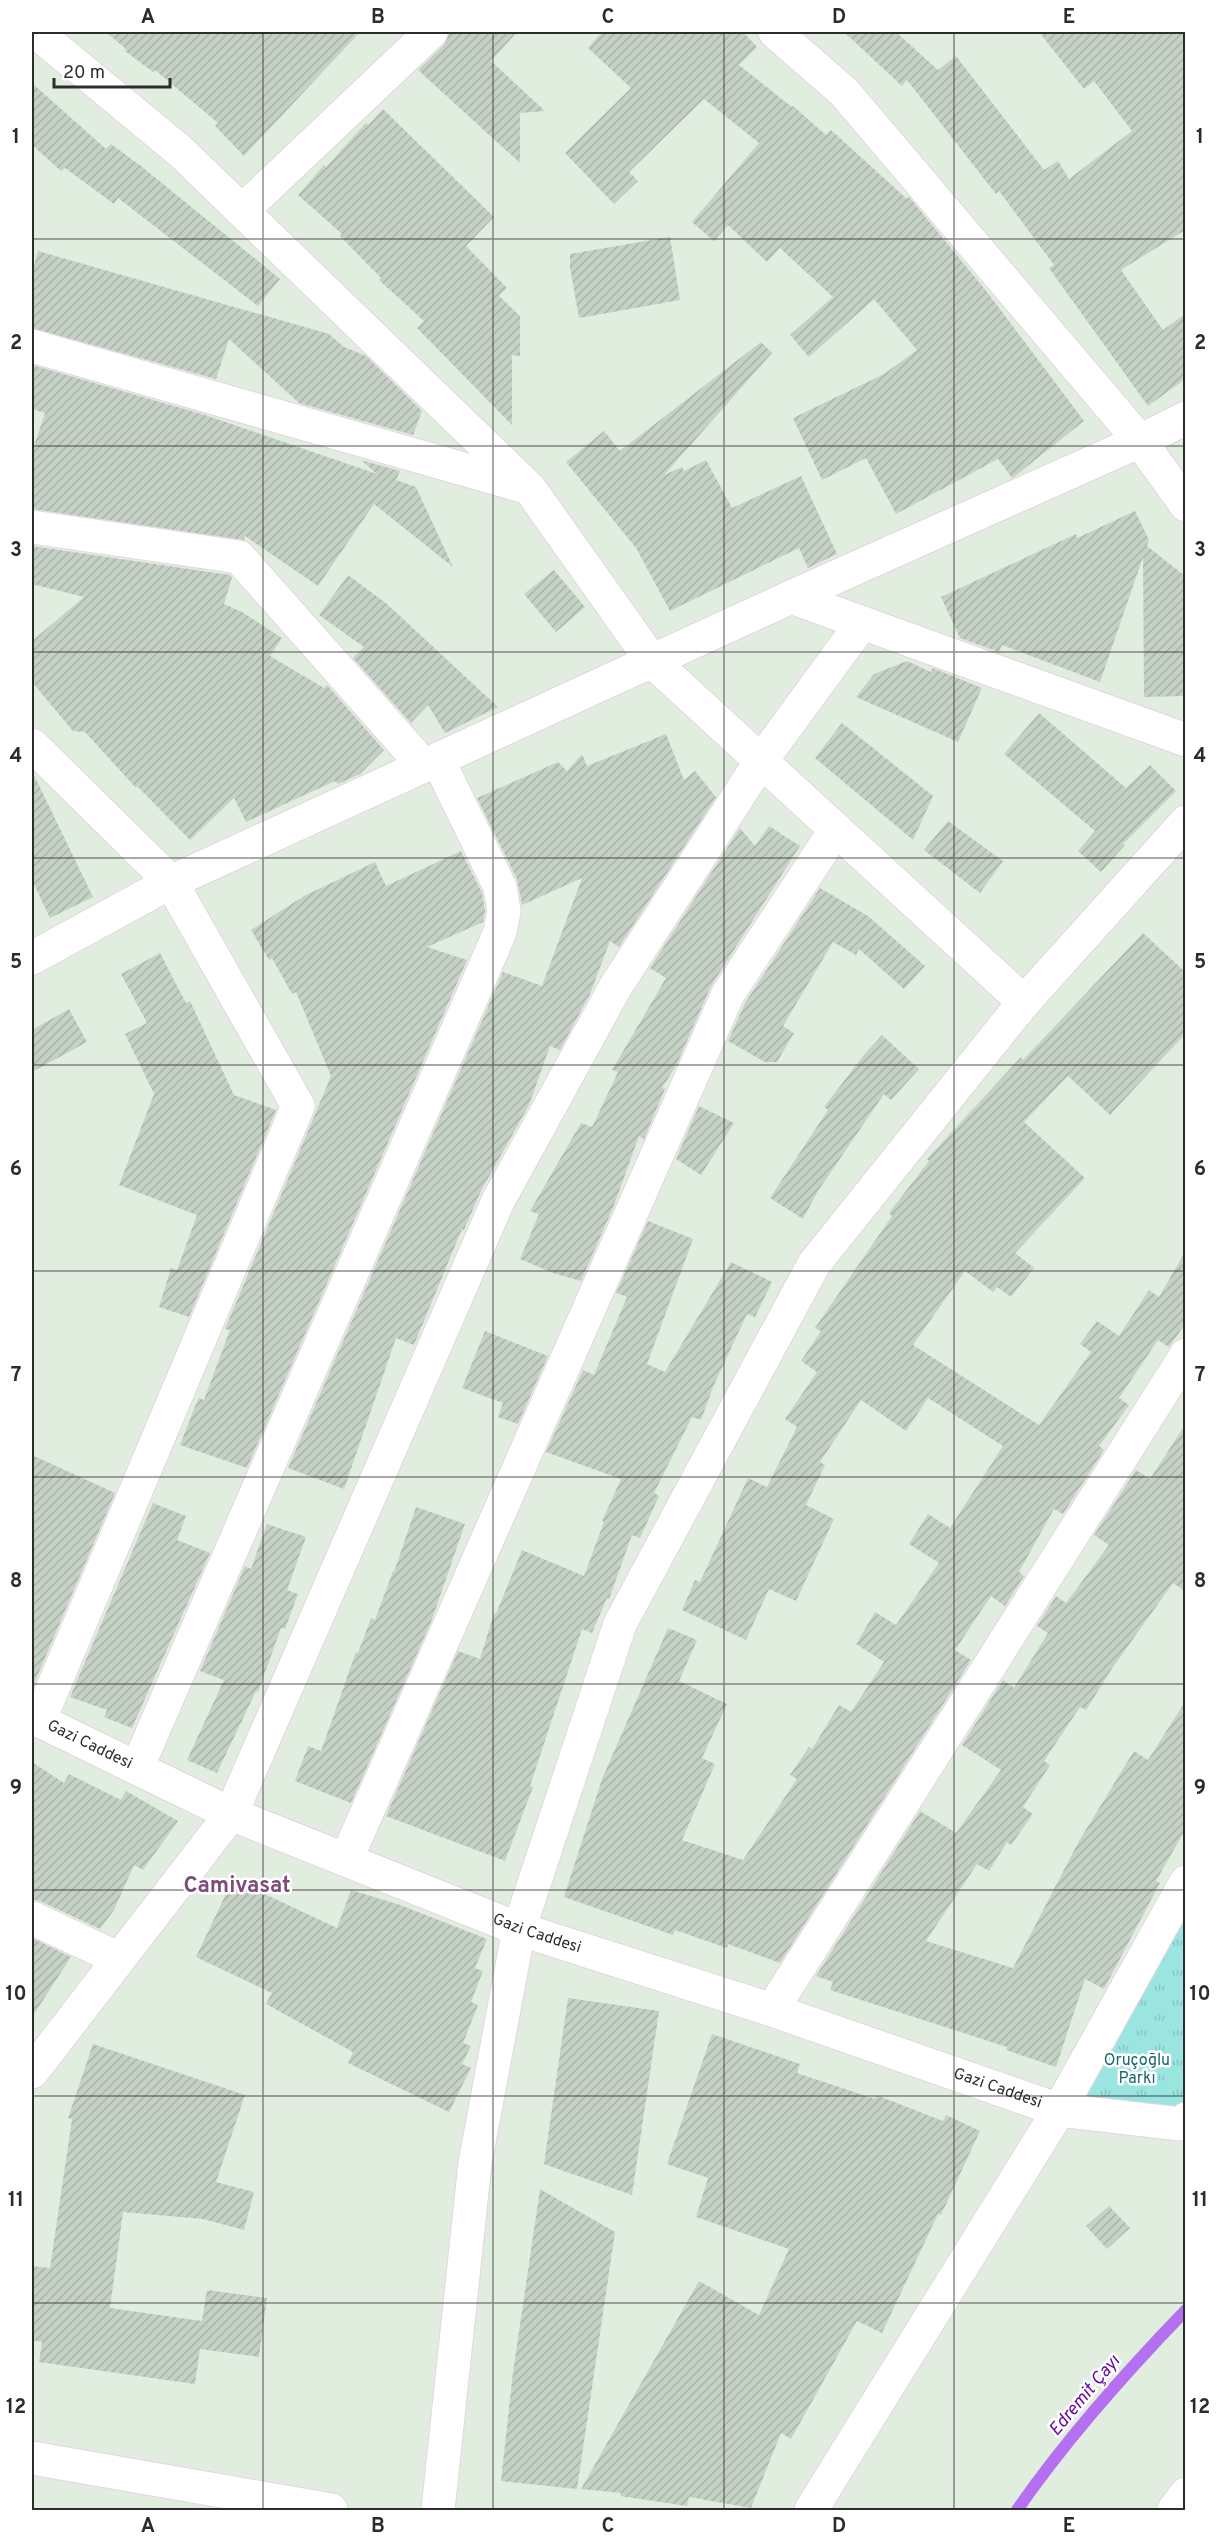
<svg xmlns="http://www.w3.org/2000/svg" width="1217" height="2542" viewBox="0 0 1217 2542" font-family="Overpass,sans-serif">
<style>
.park{fill:url(#park-tufts)}
.lines{fill:none;stroke-linecap:round;stroke-linejoin:round}
.stream{stroke:#b570f1;stroke-width:12}
.building{fill:url(#building-hatch)}
.minor-casing{stroke:#e5d4e4;stroke-width:35}
.minor{stroke:#fff;stroke-width:33}
.grid{fill:none;stroke:#2c2c2c;stroke-width:1.5;stroke-opacity:0.55}
.labels{text-anchor:middle;dominant-baseline:central;stroke-width:5;stroke-linejoin:round;paint-order:stroke}
.street-label{font-size:16px;fill:#2c2c2c;stroke:#fff}
.park-label{font-size:16px;fill:#19686d;stroke:#fff}
.water-label{font-size:18px;font-style:italic;fill:#670ba2;stroke:#fff}
.district-label{font-size:22px;font-weight:bold;fill:#7f4b7a;stroke:#fff}
.neatline{fill:none;stroke:#2c2c2c;stroke-width:2}
.grid-label{font-size:20px;text-anchor:middle;font-weight:bold;fill:#2c2c2c}
</style>
<defs>
<pattern id="park-tufts" width="24" height="20" patternUnits="userSpaceOnUse" patternTransform="scale(1.5)"><rect width="24" height="20" fill="#9be5e0"/><path d="M3 7l-1-3M5 7V3M7 7l1-3M15 17l-1-3M17 17v-4M19 17l1-3" fill="none" stroke="#86c5c0"/></pattern>
<pattern id="building-hatch" width="6" height="6" patternUnits="userSpaceOnUse" patternTransform="scale(1.5)"><rect width="6" height="6" fill="#c5d1c4"/><path d="M-1 1l2-2M0 6l6-6M5 7l2-2" fill="none" stroke="#a9b4a9"/></pattern>
</defs>
<rect width="100%" height="100%" fill="#e1eedf"/>
<!-- park -->
<polygon class="park" points="1185,1882 1185,2119 1059,2110"/>
<g class="lines">
<!-- stream -->
<path class="stream" d="M1017,2510c50,-72 108,-137 169,-200"/>
</g>
<!-- building -->
<g class="building">
<polygon points="106,32 360,32 244,156 215,126 218,123 155,70 153,72 125,51 126,49"/>
<polygon points="449,32 517,32 491,61 545,111 520,113 520,163 418,70 444,45"/>
<polygon points="602,32 743,32 757,47 739,65 792,107 793,106 826,135 831,130 907,199 909,197 987,292 1084,421 1015,476 1012,478 998,459 896,514 866,458 822,480 793,418 884,374 917,350 874,299 809,357 790,335 833,297 780,248 767,262 728,225 714,241 692,222 759,143 704,99 629,172 638,181 614,204 565,153 631,88 588,48"/>
<polygon points="844,32 896,32 938,70 956,56 1044,170 1058,161 1069,179 1132,131 1094,81 1084,89 1039,32 1185,32 1185,230 1121,270 1163,330 1185,314 1185,379 1148,406 1049,268 1054,265 999,191 996,194 907,80 902,86"/>
<polygon points="32,83 106,149 111,144 141,166 280,279 258,306 118,198 114,204 65,168 61,171 32,145"/>
<polygon points="383,109 494,217 466,246 507,288 499,296 520,316 520,356 512,355 512,425 417,328 424,321 379,280 381,278 340,236 342,234 298,195 324,165 326,167 366,123 368,125"/>
<polygon points="670,237 680,300 579,318 570,267 570,254"/>
<polygon points="38,251 329,334 344,347 366,356 422,411 413,435 299,403 229,339 216,379 32,328 32,273"/>
<polygon points="761,342 772,353 664,475 682,467 684,471 706,460 732,508 801,476 837,554 808,568 799,548 670,611 636,548 566,462 604,431 620,451"/>
<polygon points="32,365 205,415 377,474 361,460 400,471 396,480 416,487 453,567 374,504 318,586 245,536 244,540 32,509 32,452 45,413 32,409"/>
<polygon points="1135,511 1149,540 1147,546 1185,576 1185,696 1144,697 1143,557 1100,682 1002,645 999,652 960,638 941,597 1076,534 1077,538"/>
<polygon points="32,546 230,575 232,577 224,604 242,612 282,638 270,656 324,688 327,685 384,750 360,774 338,784 335,781 246,822 234,798 190,840 137,786 136,788 85,732 73,731 32,682 32,641 84,597 32,584"/>
<polygon points="554,570 585,607 556,632 524,594"/>
<polygon points="348,575 387,604 498,707 445,733 428,705 411,723 353,658 364,647 319,615"/>
<polygon points="907,661 931,672 933,668 982,688 958,742 856,697 874,674"/>
<polygon points="1039,713 1126,788 1150,765 1176,791 1123,844 1125,845 1101,872 1078,851 1095,831 1004,754"/>
<polygon points="842,723 933,796 913,840 815,758"/>
<polygon points="666,734 684,780 695,771 716,797 619,947 610,941 590,994 560,1050 550,1046 529,1105 481,1191 464,1230 462,1229 414,1345 396,1338 344,1489 288,1468 503,972 542,986 582,878 522,905 517,879 477,798 558,762 567,771 582,754 587,766"/>
<polygon points="32,771 93,897 50,918 32,880"/>
<polygon points="948,821 1003,861 980,893 924,850"/>
<polygon points="769,826 800,846 711,986 677,1064 662,1088 665,1089 644,1139 639,1136 613,1208 581,1281 553,1273 520,1259 539,1214 530,1211 581,1123 592,1127 618,1072 612,1070 666,978 650,968 740,828 755,846"/>
<polygon points="461,851 482,893 485,911 483,922 427,947 467,960 247,1468 180,1445 196,1404 199,1398 204,1400 230,1330 225,1329 331,1076 296,992 292,994 272,958 269,960 251,930 304,896 375,862 386,886"/>
<polygon points="820,888 868,916 925,966 904,989 859,949 856,955 833,942 783,1026 794,1033 777,1062 765,1062 728,1041 745,1003"/>
<polygon points="1143,933 1185,972 1185,1034 1110,1115 1068,1076 1024,1122 1085,1178 1015,1253 1034,1268 1011,1297 997,1287 993,1292 965,1271 913,1345 1039,1425 1091,1352 1080,1344 1097,1321 1119,1336 1149,1290 1159,1297 1185,1252 1185,1324 1169,1347 1158,1340 1119,1398 1129,1405 1099,1446 1104,1450 1063,1514 1054,1509 1019,1572 1024,1576 1005,1606 991,1596 955,1650 971,1660 780,1963 728,1944 727,1948 675,1930 673,1935 564,1897 602,1779 668,1628 697,1640 679,1681 727,1704 702,1758 715,1764 682,1840 743,1860 797,1779 790,1775 809,1747 812,1749 839,1705 851,1712 884,1662 856,1644 875,1612 896,1625 939,1563 909,1544 928,1514 950,1528 1003,1446 928,1398 906,1431 861,1400 820,1462 825,1465 806,1505 834,1519 796,1601 769,1589 746,1640 682,1610 695,1580 700,1582 748,1478 767,1487 797,1427 785,1419 817,1372 801,1361 821,1331 815,1328 892,1216 889,1213 929,1161 927,1159 1008,1071 1021,1057 1023,1060"/>
<polygon points="160,953 186,1003 190,1001 234,1095 276,1110 189,1317 159,1307 171,1268 177,1270 197,1215 119,1185 154,1094 125,1034 147,1023 121,974"/>
<polygon points="69,1009 87,1042 32,1072 32,1030"/>
<polygon points="882,1035 919,1069 891,1100 884,1094 818,1191 803,1219 770,1198 828,1110 824,1107 863,1056"/>
<polygon points="699,1106 734,1123 701,1175 676,1159"/>
<polygon points="648,1221 693,1239 647,1364 665,1372 731,1262 772,1282 755,1317 747,1314 713,1387 701,1420 692,1417 654,1493 659,1496 640,1538 632,1535 609,1599 607,1598 592,1633 582,1629 530,1786 533,1787 505,1861 386,1816 458,1651 480,1659 494,1613 496,1614 522,1550 584,1576 604,1522 602,1521 621,1479 546,1452 583,1370 594,1375 627,1297 616,1293"/>
<polygon points="485,1331 548,1356 518,1424 498,1417 503,1403 462,1388"/>
<polygon points="1185,1425 1185,1591 1173,1583 1113,1667 1086,1710 1080,1707 1044,1761 1050,1765 1023,1807 1033,1814 1011,1845 1007,1842 989,1871 977,1864 926,1941 1013,1968 1079,1841 1134,1751 1148,1760 1185,1702 1185,1830 1156,1881 1160,1883 1104,1989 1085,1979 1056,2067 1006,2050 1007,2047 830,1990 833,1982 816,1976 920,1811 956,1833 1001,1770 962,1745 1003,1680 1014,1688 1048,1633 1037,1626 1056,1596 1066,1603 1109,1545 1094,1535 1136,1470 1150,1479"/>
<polygon points="32,1455 115,1493 34,1684 32,1683"/>
<polygon points="153,1503 186,1516 177,1540 210,1553 132,1728 104,1717 107,1710 70,1697"/>
<polygon points="416,1507 465,1524 431,1622 351,1803 295,1781 308,1746 321,1751 356,1652 358,1653 371,1618 375,1620 393,1571 394,1572"/>
<polygon points="267,1524 306,1537 287,1590 298,1594 285,1629 281,1628 258,1692 256,1691 217,1773 187,1760 224,1680 200,1671 245,1566 251,1569"/>
<polygon points="32,1762 64,1783 69,1774 121,1800 126,1791 178,1821 143,1870 134,1865 114,1910 100,1929 40,1901 32,1899"/>
<polygon points="233,1879 337,1928 351,1890 400,1905 487,1939 475,1968 483,1971 471,2002 478,2005 463,2043 471,2046 462,2064 471,2068 449,2112 348,2063 353,2052 266,2004 272,1993 196,1957"/>
<polygon points="32,1938 71,1957 32,2017"/>
<polygon points="568,1998 659,2011 632,2195 544,2164"/>
<polygon points="712,2034 800,2064 797,2073 875,2099 876,2095 943,2121 946,2115 980,2131 941,2215 938,2214 882,2333 857,2321 791,2439 781,2433 751,2508 689,2497 687,2506 620,2496 621,2493 581,2489 699,2281 759,2315 789,2249 696,2217 708,2178 667,2164"/>
<polygon points="93,2044 245,2095 216,2182 254,2192 244,2230 203,2219 123,2212 110,2308 202,2321 207,2290 267,2298 259,2357 200,2349 195,2384 39,2362 42,2342 32,2340 32,2266 50,2268 72,2119 68,2118"/>
<polygon points="540,2189 615,2232 577,2489 501,2481 513,2372"/>
<polygon points="1109,2206 1130,2228 1107,2249 1086,2226"/>
</g>
<g class="lines">
<defs>
<g id="minor">
<polyline points="36,32 180,151 530,489 652,661 1024,1002"/>
<polyline points="775,32 844,92 1140,441 1186,505"/>
<polyline points="242,211 431,32"/>
<polyline points="32,346 526,487"/>
<polyline points="32,527 239,557 424,766"/>
<polyline points="791,597 1186,740"/>
<polyline points="32,745 171,882 298,1106 39,1721"/>
<polyline points="32,958 171,882 791,597 1140,441 1186,418"/>
<path id="s1" d="M32,1717l199,97 288,115 253,81 287,100 121,14 6,-5"/>
<polyline points="137,1768 500,932 504,911 500,887 438,760"/>
<polyline points="346,1860 728,994 836,829"/>
<polyline points="32,1918 119,1959"/>
<polyline points="772,2010 1186,1355"/>
<polyline points="32,2072 231,1814 498,1201 616,986 761,761 862,623"/>
<polyline points="32,2458 331,2510"/>
<polyline points="438,2510 475,2163 519,1929 620,1624 814,1264 1024,1002 1186,822"/>
<polyline points="811,2510 1059,2110 1186,1882"/>
<polyline points="1174,2510 1186,2494"/>
</g>
</defs>
<!-- minor casing -->
<use href="#minor" class="minor-casing"/>
<!-- minor -->
<use href="#minor" class="minor"/>
</g>
<!-- grid -->
<path class="grid" d="M263,32v2478M493,32v2478M724,32v2478M954,32v2478M32,239h1154M32,446h1154M32,652h1154M32,858h1154M32,1065h1154M32,1271h1154M32,1477h1154M32,1684h1154M32,1890h1154M32,2096h1154M32,2303h1154"/>
<g class="labels">
<!-- street labels -->
<g class="street-label">
<text stroke="none"><textPath href="#s1" startOffset="64">Gazi Caddesi</textPath></text>
<text stroke="none"><textPath href="#s1" startOffset="550">Gazi Caddesi</textPath></text>
<text stroke="none"><textPath href="#s1" startOffset="1036">Gazi Caddesi</textPath></text>
</g>
<!-- park labels -->
<g class="park-label">
<text x="1137" y="2061">Oruçoğlu<tspan x="1137" dy="18">Parkı</tspan></text>
</g>
<!-- water labels -->
<g class="water-label">
<text transform="translate(1085 2396) rotate(-50)">Edremit Çayı</text>
</g>
<!-- district labels -->
<g class="district-label">
<text x="237" y="1886">Camivasat</text>
</g>
</g>
<!-- border -->
<rect width="1217" height="2542" fill="none" stroke="#ffffff" stroke-width="66"/>
<!-- scale -->
<path d="M54 78v9h116v-9" fill="none" stroke="#2c2c2c" stroke-width="3"/>
<text x="63" y="78" font-size="18" fill="#2c2c2c" stroke="#ffffff" stroke-width="4.5" paint-order="stroke">20 m</text>
<rect x="33" y="33" width="1151" height="2476" class="neatline"/>
<g class="grid-label">
<text x="148" y="23">A</text>
<text x="378" y="23">B</text>
<text x="608" y="23">C</text>
<text x="839" y="23">D</text>
<text x="1069" y="23">E</text>
<text x="16" y="143">1</text>
<text x="1200" y="143">1</text>
<text x="16" y="349">2</text>
<text x="1200" y="349">2</text>
<text x="16" y="556">3</text>
<text x="1200" y="556">3</text>
<text x="16" y="762">4</text>
<text x="1200" y="762">4</text>
<text x="16" y="968">5</text>
<text x="1200" y="968">5</text>
<text x="16" y="1175">6</text>
<text x="1200" y="1175">6</text>
<text x="16" y="1381">7</text>
<text x="1200" y="1381">7</text>
<text x="16" y="1587">8</text>
<text x="1200" y="1587">8</text>
<text x="16" y="1794">9</text>
<text x="1200" y="1794">9</text>
<text x="16" y="2000">10</text>
<text x="1200" y="2000">10</text>
<text x="16" y="2206">11</text>
<text x="1200" y="2206">11</text>
<text x="16" y="2413">12</text>
<text x="1200" y="2413">12</text>
<text x="148" y="2532">A</text>
<text x="378" y="2532">B</text>
<text x="608" y="2532">C</text>
<text x="839" y="2532">D</text>
<text x="1069" y="2532">E</text>
</g>
</svg>
